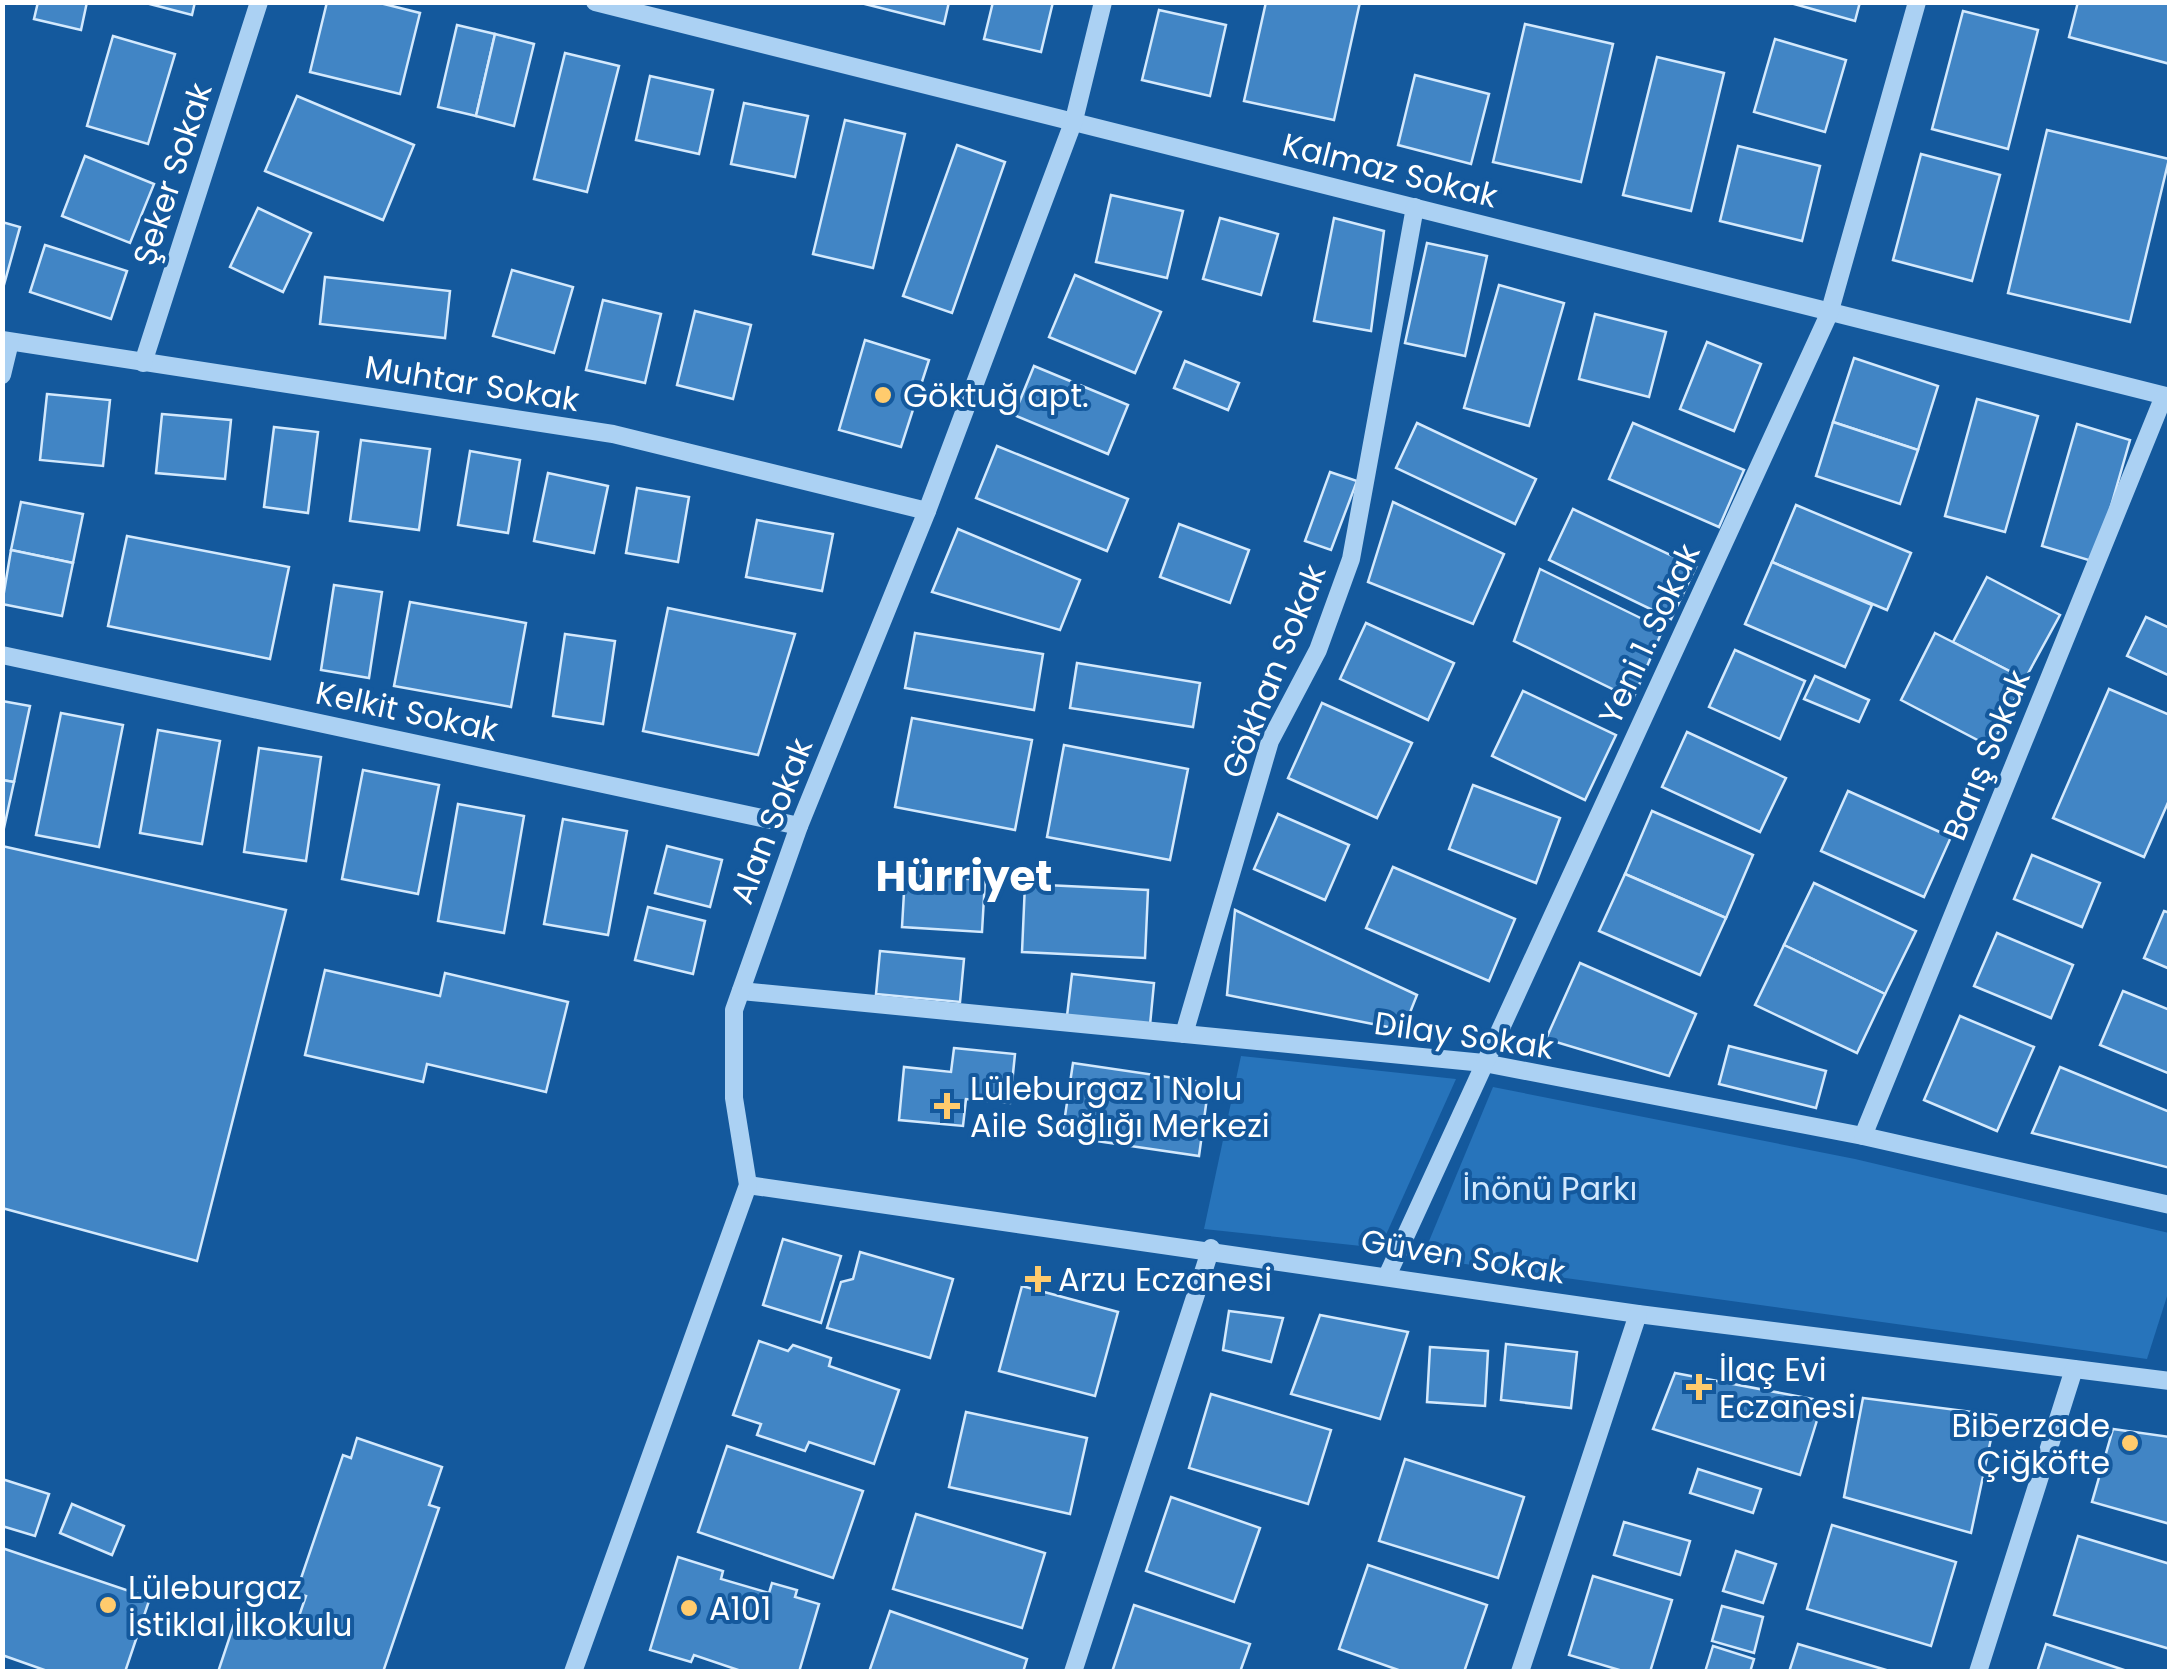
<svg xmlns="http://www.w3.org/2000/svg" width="2172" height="1674" viewBox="0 0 2172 1674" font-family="Poppins,sans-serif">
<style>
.green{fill:#2774bb}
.building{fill:#4185c5;stroke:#d3e9fd;stroke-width:2.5}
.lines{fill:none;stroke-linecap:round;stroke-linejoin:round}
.minor{stroke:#abd1f3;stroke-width:18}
.poi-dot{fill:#ffcb6d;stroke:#14599d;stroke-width:4}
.labels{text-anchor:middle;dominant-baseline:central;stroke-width:8;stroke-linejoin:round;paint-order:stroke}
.street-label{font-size:32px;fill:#fff;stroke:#14599d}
.poi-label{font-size:32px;fill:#fff;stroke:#14599d;text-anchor:start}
.park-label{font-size:32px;fill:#d3e9fd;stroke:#14599d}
.district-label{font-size:42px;font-weight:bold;fill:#fff;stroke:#14599d}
</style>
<rect width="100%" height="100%" fill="#14599d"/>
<!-- green -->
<g class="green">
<polygon points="1241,1056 1456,1079 1380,1248 1204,1229"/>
<polygon points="1493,1087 1855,1159 2169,1233 2169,1290 2147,1359 1422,1258"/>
</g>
<!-- building -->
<g class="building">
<polygon points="38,2 87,2 81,30 34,19"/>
<polygon points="142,2 195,2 192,15"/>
<polygon points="327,2 376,2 420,13 400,94 310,72"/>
<polygon points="857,2 949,2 944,24"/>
<polygon points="993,2 1053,2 1041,52 984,39"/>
<polygon points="1266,2 1360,2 1334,120 1244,101"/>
<polygon points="1787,2 1860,2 1855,21"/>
<polygon points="2078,2 2170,2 2170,64 2069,37"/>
<polygon points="1159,10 1226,25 1210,96 1142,80"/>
<polygon points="1963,11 2038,30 2008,149 1932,129"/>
<polygon points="1525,24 1613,44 1581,182 1493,162"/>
<polygon points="457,25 495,34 476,116 438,107"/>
<polygon points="495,34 534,44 514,126 476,116"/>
<polygon points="113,36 175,54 148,144 87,126"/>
<polygon points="1775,39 1846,60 1825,132 1754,112"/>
<polygon points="565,53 619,66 587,192 534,179"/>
<polygon points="1657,57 1724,73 1691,211 1623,195"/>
<polygon points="1415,75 1489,94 1471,164 1398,145"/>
<polygon points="650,76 713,90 699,154 636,140"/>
<polygon points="297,96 414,145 383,220 265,171"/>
<polygon points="744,103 808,116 795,177 731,164"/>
<polygon points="845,120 905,134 873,268 813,254"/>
<polygon points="2047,130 2169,159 2130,322 2008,293"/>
<polygon points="957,145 1005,162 952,313 903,296"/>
<polygon points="1738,146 1820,166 1802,241 1720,221"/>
<polygon points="1921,154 2000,175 1972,281 1893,260"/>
<polygon points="85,156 154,184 130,243 62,216"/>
<polygon points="1111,195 1183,211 1167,278 1096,262"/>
<polygon points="258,208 311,233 283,292 230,267"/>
<polygon points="1220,218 1278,234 1261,295 1203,279"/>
<polygon points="1334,218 1384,231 1371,331 1314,321"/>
<polygon points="2,222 20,227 2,292"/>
<polygon points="1427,243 1487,256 1465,356 1405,343"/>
<polygon points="45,245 127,271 111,319 30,292"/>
<polygon points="512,270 573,287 554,353 493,336"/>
<polygon points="1075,275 1161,312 1135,373 1049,337"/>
<polygon points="325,277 450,291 445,338 320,324"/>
<polygon points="1499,285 1564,303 1529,426 1464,408"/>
<polygon points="603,300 661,314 645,383 586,370"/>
<polygon points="695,311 751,325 733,399 677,385"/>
<polygon points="1595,314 1666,332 1649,397 1579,379"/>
<polygon points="865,340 929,360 901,447 839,430"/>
<polygon points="1707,342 1761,364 1734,431 1680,409"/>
<polygon points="1854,358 1938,386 1918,450 1833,422"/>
<polygon points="1185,361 1239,383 1228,410 1174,388"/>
<polygon points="1034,366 1128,405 1108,454 1014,415"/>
<polygon points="47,394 110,400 103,466 40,460"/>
<polygon points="1977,399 2038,416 2005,532 1945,516"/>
<polygon points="162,414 231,420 225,479 156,473"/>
<polygon points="1833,422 1918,450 1900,504 1816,476"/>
<polygon points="1417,423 1536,479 1515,524 1396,468"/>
<polygon points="1633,423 1744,470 1719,527 1609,479"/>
<polygon points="2077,424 2130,440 2095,562 2042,546"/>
<polygon points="274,427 318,432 308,513 264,507"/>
<polygon points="361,440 430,449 419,530 350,521"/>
<polygon points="997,446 1128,499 1107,551 976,498"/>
<polygon points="470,451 520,460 508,533 458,525"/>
<polygon points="1330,472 1357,481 1331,550 1305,541"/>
<polygon points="548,473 608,486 594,553 534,541"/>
<polygon points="637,488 689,497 678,562 626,553"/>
<polygon points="21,502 83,514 73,563 11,550"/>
<polygon points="1393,502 1504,554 1473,624 1368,582"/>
<polygon points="1796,505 1911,553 1887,610 1772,562"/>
<polygon points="1573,509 1696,567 1671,619 1549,560"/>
<polygon points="757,520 833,534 822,591 746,577"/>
<polygon points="1179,524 1249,550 1230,603 1160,577"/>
<polygon points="958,529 1080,580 1060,630 932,592"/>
<polygon points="127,536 289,567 270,659 108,626"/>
<polygon points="11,550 73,563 62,616 2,604"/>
<polygon points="1772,562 1872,605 1845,667 1745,624"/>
<polygon points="1540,569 1663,629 1633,699 1514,641"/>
<polygon points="1987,577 2060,615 2025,679 1953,642"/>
<polygon points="334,585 382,592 369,678 321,670"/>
<polygon points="410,602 526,623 511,707 394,686"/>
<polygon points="668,608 795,634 758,755 643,731"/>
<polygon points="2146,617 2170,628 2170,676 2127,656"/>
<polygon points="1366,623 1454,663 1428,720 1340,679"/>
<polygon points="915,633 1043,654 1034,710 905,688"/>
<polygon points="1935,633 2025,679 1991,747 1901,700"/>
<polygon points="565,634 615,641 603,724 553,716"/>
<polygon points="1735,650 1805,681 1780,739 1709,707"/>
<polygon points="1077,663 1200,683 1193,727 1070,708"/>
<polygon points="1815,676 1869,700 1859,722 1804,699"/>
<polygon points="2109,689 2170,715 2170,798 2144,857 2053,818"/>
<polygon points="1523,691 1616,735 1585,800 1492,756"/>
<polygon points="2,701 30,706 14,782 2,780"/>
<polygon points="1322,703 1412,743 1377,818 1288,778"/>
<polygon points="61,713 123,725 99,847 36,835"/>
<polygon points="912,718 1032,740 1015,830 895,807"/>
<polygon points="158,730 220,741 202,844 140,833"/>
<polygon points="1687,732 1786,778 1760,832 1662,787"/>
<polygon points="1064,745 1188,769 1170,860 1047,837"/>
<polygon points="259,748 321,757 306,861 244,852"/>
<polygon points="363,770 439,785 418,894 342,879"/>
<polygon points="2,780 14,782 2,837"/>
<polygon points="1473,785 1560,818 1536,883 1449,849"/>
<polygon points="1848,791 1951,837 1924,897 1821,851"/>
<polygon points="458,804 524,816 504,933 438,921"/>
<polygon points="1652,811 1753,855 1726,918 1625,874"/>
<polygon points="1278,814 1349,845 1325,900 1254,869"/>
<polygon points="563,819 627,831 608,935 544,924"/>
<polygon points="2,846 286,910 197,1261 2,1208"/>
<polygon points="667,846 722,860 710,907 655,893"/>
<polygon points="2032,855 2100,883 2082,927 2014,899"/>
<polygon points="1393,867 1515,919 1489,981 1366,928"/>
<polygon points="1625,874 1726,918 1700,975 1599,931"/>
<polygon points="905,875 985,880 982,932 902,927"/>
<polygon points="1814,883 1916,931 1885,994 1784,945"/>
<polygon points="1025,884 1148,890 1145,958 1022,952"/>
<polygon points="648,907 705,921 693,974 635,960"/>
<polygon points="1235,910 1417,995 1403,1030 1227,995"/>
<polygon points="2164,911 2170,913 2170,969 2144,958"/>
<polygon points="1997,933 2073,965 2051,1018 1974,986"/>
<polygon points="1784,945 1885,994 1857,1053 1755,1005"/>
<polygon points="880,951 964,959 960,1002 876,994"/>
<polygon points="1580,963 1696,1014 1669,1076 1546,1039"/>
<polygon points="325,970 440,996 445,973 568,1002 546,1092 427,1064 423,1082 305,1055"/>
<polygon points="1072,974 1154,983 1150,1025 1067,1016"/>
<polygon points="2123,991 2170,1010 2170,1074 2100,1045"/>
<polygon points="1960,1016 2034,1047 1997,1131 1924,1100"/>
<polygon points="1729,1046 1826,1071 1816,1108 1719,1084"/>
<polygon points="954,1048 1015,1054 1010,1103 966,1099 963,1126 899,1120 904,1067 951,1072"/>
<polygon points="1073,1063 1209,1083 1199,1156 1062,1136"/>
<polygon points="2060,1067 2170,1112 2170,1168 2032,1133"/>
<polygon points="783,1239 841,1256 821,1323 763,1305"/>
<polygon points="860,1252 953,1279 930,1358 827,1328 841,1282 853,1279"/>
<polygon points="1022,1286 1118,1312 1095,1396 999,1371"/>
<polygon points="1229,1311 1283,1318 1271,1362 1223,1350"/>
<polygon points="1320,1315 1408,1332 1380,1419 1291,1394"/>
<polygon points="759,1341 788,1351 793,1345 831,1358 829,1366 899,1390 874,1464 809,1442 805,1451 757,1435 761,1424 733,1415"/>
<polygon points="1506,1344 1577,1352 1571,1408 1501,1400"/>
<polygon points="1430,1347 1488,1351 1485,1406 1427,1402"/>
<polygon points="1675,1373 1823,1401 1800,1475 1653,1429"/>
<polygon points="1211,1394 1331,1430 1308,1504 1189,1468"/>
<polygon points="1863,1398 1996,1415 1971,1533 1844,1497"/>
<polygon points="966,1412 1087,1438 1070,1514 949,1487"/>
<polygon points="2113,1429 2170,1437 2170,1524 2092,1502"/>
<polygon points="357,1438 442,1467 429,1505 439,1508 383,1672 218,1672 235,1621 282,1636 288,1616 298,1619 306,1596 296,1593 343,1455 351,1458"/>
<polygon points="727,1446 863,1491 833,1578 698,1532"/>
<polygon points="1405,1459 1524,1497 1498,1578 1379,1541"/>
<polygon points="1698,1469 1761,1489 1753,1513 1690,1493"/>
<polygon points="2,1479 49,1494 35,1536 2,1526"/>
<polygon points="1171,1497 1260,1528 1234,1602 1146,1571"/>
<polygon points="72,1504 124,1526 112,1555 60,1533"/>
<polygon points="916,1514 1045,1553 1022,1628 893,1589"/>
<polygon points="1624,1522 1690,1541 1680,1575 1614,1555"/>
<polygon points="1832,1525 1956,1562 1931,1646 1807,1609"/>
<polygon points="2078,1536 2170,1564 2170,1649 2054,1615"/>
<polygon points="2,1548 150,1598 125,1672 50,1672 2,1655"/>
<polygon points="1736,1551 1776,1564 1763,1603 1723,1591"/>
<polygon points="678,1557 723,1571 721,1579 769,1593 772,1583 797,1590 795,1597 819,1604 799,1672 744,1672 694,1655 691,1662 650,1650"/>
<polygon points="1368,1565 1487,1605 1464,1672 1404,1672 1339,1649"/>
<polygon points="1593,1576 1672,1600 1650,1672 1626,1672 1569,1655"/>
<polygon points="1134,1605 1250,1644 1240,1672 1112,1672"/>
<polygon points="1722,1606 1763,1617 1754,1653 1712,1641"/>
<polygon points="890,1611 1027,1659 1023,1672 869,1672"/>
<polygon points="1798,1644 1893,1672 1789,1672"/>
<polygon points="2046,1644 2130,1672 2037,1672"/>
<polygon points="1713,1646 1754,1659 1750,1672 1705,1672"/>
</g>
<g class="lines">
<!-- minor -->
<g class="minor">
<polyline points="595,2 2170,397"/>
<polyline points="2,340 613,434 927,511"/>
<polyline points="143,363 259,2"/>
<polyline points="2,375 10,342"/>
<polyline points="2,655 799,826"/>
<polyline points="741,991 1484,1063 1863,1136 2170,1205"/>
<polyline points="1184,1034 1270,741 1318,650 1351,559 1415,207"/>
<polyline points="1863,1136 2164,396"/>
<polyline points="748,1185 1638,1314 2170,1381"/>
<polyline points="1388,1274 1829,314 1917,2"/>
<polyline points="573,1672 748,1185 734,1098 734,1010 799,826 927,511 1074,120 1103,2"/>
<polyline points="1073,1672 1211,1248"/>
<polyline points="1520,1672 1638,1314"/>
<polyline points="1978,1672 2074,1369"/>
</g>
</g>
<!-- markers -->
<g class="poi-dot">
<circle cx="883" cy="395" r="10"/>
<path d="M942 1091h10v10h10v10h-10v10h-10v-10h-10v-10h10z"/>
<path d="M1033 1264h10v10h10v10h-10v10h-10v-10h-10v-10h10z"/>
<path d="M1694 1372h10v10h10v10h-10v10h-10v-10h-10v-10h10z"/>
<circle cx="2130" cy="1443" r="10"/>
<circle cx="108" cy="1605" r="10"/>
<circle cx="689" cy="1608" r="10"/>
</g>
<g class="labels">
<!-- street labels -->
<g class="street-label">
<text transform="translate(1390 170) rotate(14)">Kalmaz Sokak</text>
<text transform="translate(172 174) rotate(-72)">Şeker Sokak</text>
<text transform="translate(472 383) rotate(9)">Muhtar Sokak</text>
<text transform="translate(1649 634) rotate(-65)">Yeni 1. Sokak</text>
<text transform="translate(1273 671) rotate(-68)">Gökhan Sokak</text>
<text transform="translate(407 711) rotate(12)">Kelkit Sokak</text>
<text transform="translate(1986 755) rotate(-68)">Barış Sokak</text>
<text transform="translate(771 821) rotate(-69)">Alan Sokak</text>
<text transform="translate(1464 1035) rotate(8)">Dilay Sokak</text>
<text transform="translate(1463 1256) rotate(9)">Güven Sokak</text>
</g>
<!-- poi labels -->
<g class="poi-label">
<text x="903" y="395">Göktuğ apt.</text>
<text x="970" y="1088">Lüleburgaz 1 Nolu<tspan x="970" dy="37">Aile Sağlığı Merkezi</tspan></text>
<text x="1058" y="1279">Arzu Eczanesi</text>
<text x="1719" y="1369">İlaç Evi<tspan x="1719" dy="37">Eczanesi</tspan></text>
<text x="2110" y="1425" text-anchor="end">Biberzade<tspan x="2110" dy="37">Çiğköfte</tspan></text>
<text x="128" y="1587">Lüleburgaz<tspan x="128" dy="37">İstiklal İlkokulu</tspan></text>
<text x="709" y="1608">A101</text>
</g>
<!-- park labels -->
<g class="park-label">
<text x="1550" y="1188">İnönü Parkı</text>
</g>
<!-- district labels -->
<g class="district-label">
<text x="964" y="876">Hürriyet</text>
</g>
</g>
<!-- border -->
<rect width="2172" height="1674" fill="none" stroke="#ffffff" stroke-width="10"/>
</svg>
